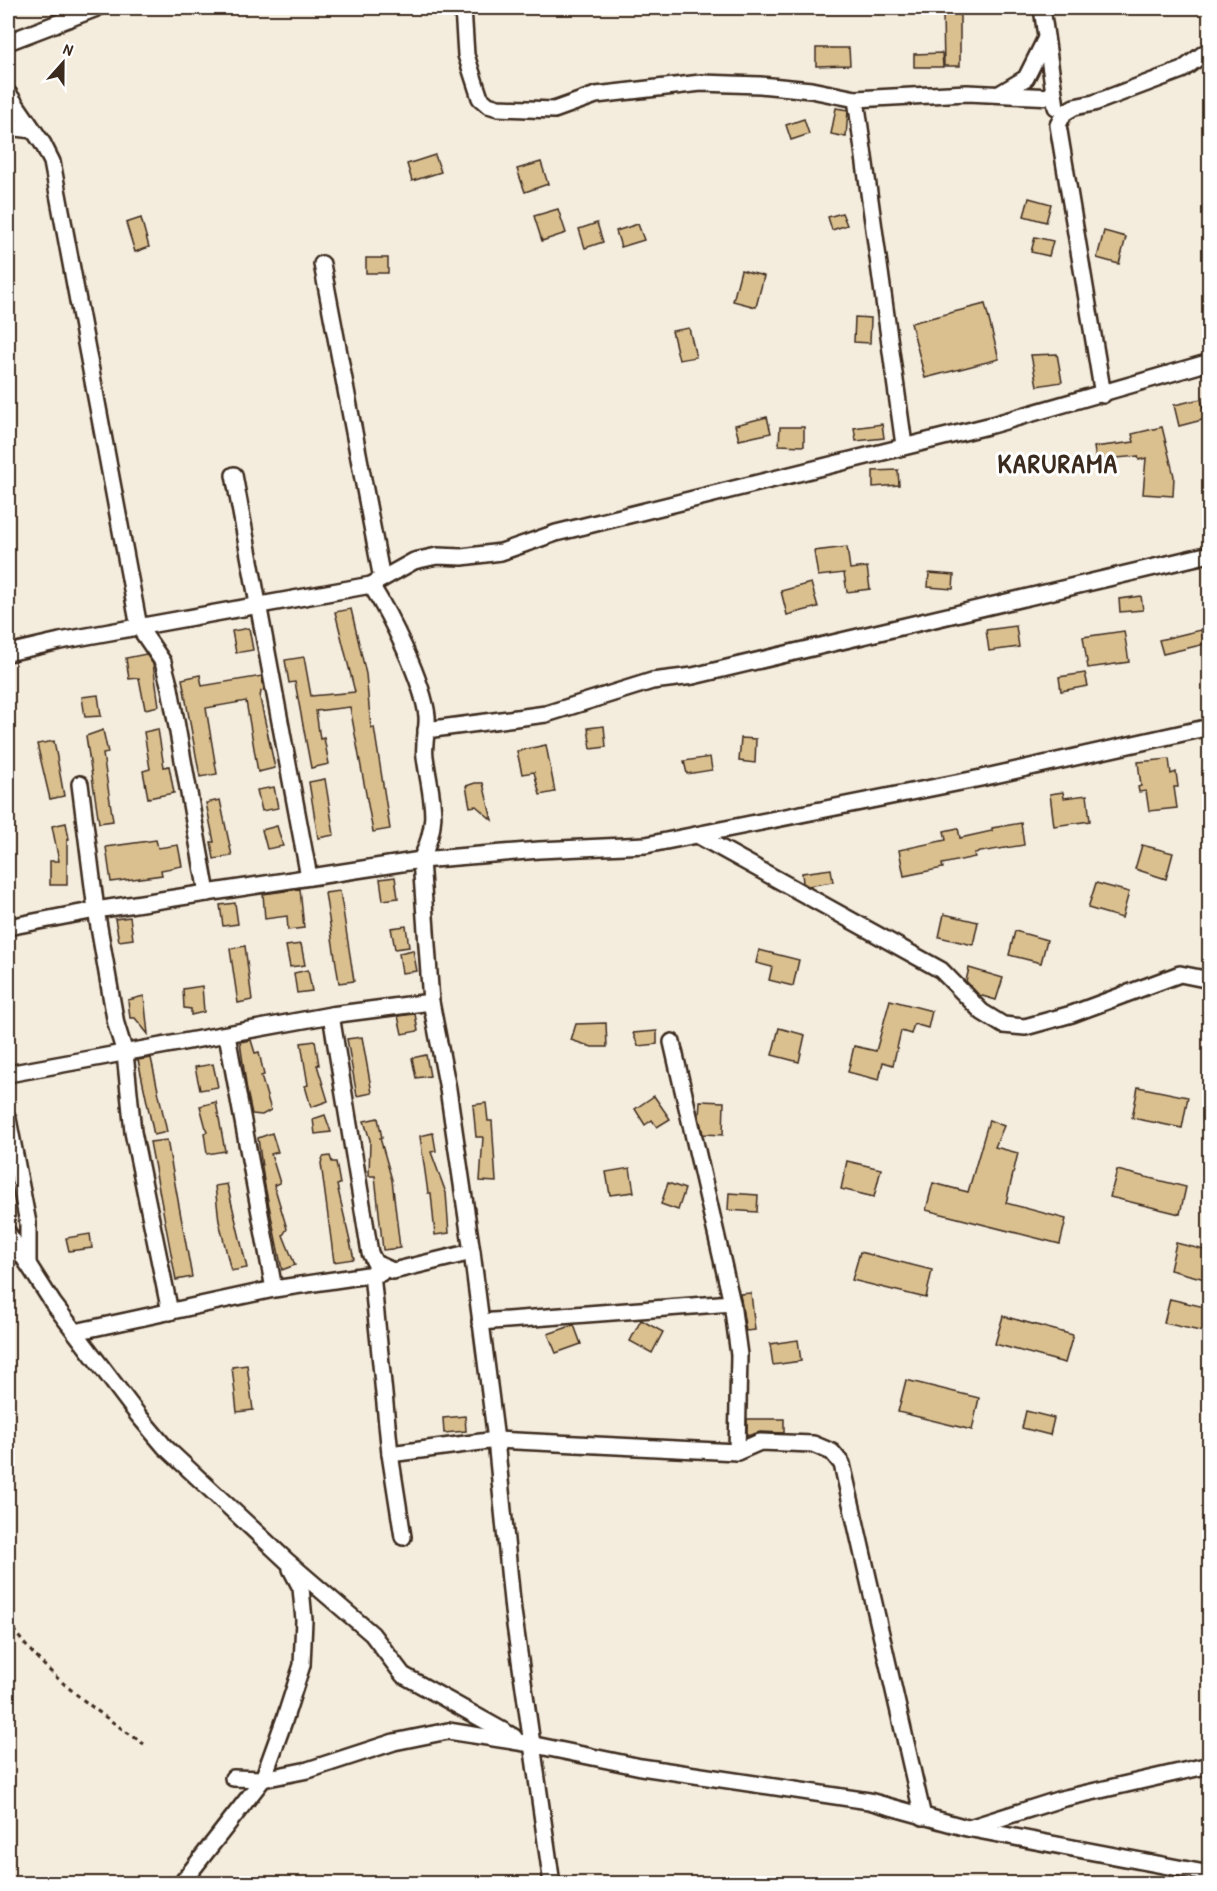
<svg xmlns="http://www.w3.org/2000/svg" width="1217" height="1891" viewBox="0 0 1217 1891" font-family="'Patrick Hand',sans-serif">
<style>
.building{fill:#dabf8f;stroke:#3b2a1e;stroke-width:1.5}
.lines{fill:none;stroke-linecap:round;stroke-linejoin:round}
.minor-casing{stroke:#3b2a1e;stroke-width:20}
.path{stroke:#3b2a1e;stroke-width:3;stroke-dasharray:4.5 4.5;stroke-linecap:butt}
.minor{stroke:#fff;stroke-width:15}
.labels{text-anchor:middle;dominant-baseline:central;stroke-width:6;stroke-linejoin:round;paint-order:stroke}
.district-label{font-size:27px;font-weight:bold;letter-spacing:1.5px;fill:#3b2a1e;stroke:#fff}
</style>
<rect width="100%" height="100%" fill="#f4ecdd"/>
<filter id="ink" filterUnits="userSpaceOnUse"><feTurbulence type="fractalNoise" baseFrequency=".0167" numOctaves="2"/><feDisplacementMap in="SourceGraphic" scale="12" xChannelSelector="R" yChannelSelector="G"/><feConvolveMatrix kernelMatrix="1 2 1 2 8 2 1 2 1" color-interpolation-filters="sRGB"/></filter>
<g filter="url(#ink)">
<!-- building -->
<g class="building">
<polygon points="960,14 960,66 944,66 943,15"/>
<polygon points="816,48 849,48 850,65 816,66"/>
<polygon points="942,53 943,67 914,67 914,54"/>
<polygon points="836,108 848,110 846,137 831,134"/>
<polygon points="804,119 809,134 791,140 786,125"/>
<polygon points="435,155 441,172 412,181 407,164"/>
<polygon points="541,162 548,184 525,192 517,169"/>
<polygon points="1029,198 1051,204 1046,222 1024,216"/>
<polygon points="558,209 566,233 542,241 534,216"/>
<polygon points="842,213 847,225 832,230 828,217"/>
<polygon points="141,218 149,247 135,252 126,223"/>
<polygon points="597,223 603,242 585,248 579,229"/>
<polygon points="638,224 644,240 621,247 616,231"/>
<polygon points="1104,231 1126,237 1119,264 1097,258"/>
<polygon points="1035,237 1053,241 1049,256 1031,252"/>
<rect x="366" y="258" width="22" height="15"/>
<polygon points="741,270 764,276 756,307 733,301"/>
<polygon points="985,304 999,359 925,378 911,323"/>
<polygon points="855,317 871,318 870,343 854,342"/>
<polygon points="689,328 696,357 679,360 672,331"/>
<polygon points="1057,354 1062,382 1037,386 1031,355"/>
<polygon points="1201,399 1206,419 1179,426 1174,405"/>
<polygon points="767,417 771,433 739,440 735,425"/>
<polygon points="882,424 884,438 856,441 854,428"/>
<polygon points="780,427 804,427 804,446 779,445"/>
<polygon points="1162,427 1174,476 1173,496 1143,494 1146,458 1139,460 1138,456 1096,460 1094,447 1134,442 1132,434"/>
<polygon points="898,470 899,485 873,487 873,471"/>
<polygon points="847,547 850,569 867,567 870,589 847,592 844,573 818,576 814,551"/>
<polygon points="929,573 954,575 953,589 928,587"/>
<polygon points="811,583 818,607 787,615 781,591"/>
<polygon points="1141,596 1143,610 1120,612 1119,599"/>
<polygon points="351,609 366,674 371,728 374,727 390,829 373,832 350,707 316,711 320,739 324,738 329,764 311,768 295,682 289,683 285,660 304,657 311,696 355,692 335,612"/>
<polygon points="1016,626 1019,647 989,651 986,630"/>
<polygon points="249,628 253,650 236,653 232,631"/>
<polygon points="1201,630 1205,644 1163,654 1159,640"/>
<polygon points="1124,631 1129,662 1088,668 1083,637"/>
<polygon points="146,654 153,664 159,706 145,709 139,678 129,679 126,658"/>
<polygon points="1085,673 1088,686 1061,691 1059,677"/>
<polygon points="200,675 202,686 262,676 264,690 261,691 260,698 275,768 258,772 246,701 206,708 217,774 200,777 182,679"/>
<polygon points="98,695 101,716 85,717 82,697"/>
<polygon points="604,726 606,747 591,749 588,728"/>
<polygon points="158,729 164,767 169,766 174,793 148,798 143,771 150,769 144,732"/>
<polygon points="103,730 108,753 103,754 113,821 99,823 86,736"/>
<polygon points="741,738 756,739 755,763 739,761"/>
<polygon points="54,741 64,796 50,799 37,744"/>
<polygon points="546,745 555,792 540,795 534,772 522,774 517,751"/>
<polygon points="710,757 712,770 687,774 684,761"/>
<polygon points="1169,759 1171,774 1176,772 1178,787 1174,787 1177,808 1149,811 1146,791 1139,792 1138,787 1141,786 1138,762"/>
<polygon points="325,779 334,835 318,838 309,782"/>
<polygon points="475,783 483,783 492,820 476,806 470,807 466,786"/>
<polygon points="274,787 278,808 262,811 257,790"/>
<polygon points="1063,792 1064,798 1087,795 1090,821 1054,826 1050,794"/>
<polygon points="220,800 232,856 214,859 211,842 214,842 206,803"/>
<polygon points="66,823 69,839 67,840 67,885 50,885 50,861 59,861 52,826"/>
<polygon points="1021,823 1024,845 974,853 975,857 942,864 943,868 904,876 899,850 946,840 944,831 958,828 960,838 992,831 992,828"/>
<polygon points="277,826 283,846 267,849 262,830"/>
<polygon points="156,840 158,848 178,845 182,866 161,870 162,875 111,882 106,847"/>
<polygon points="1142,845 1173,853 1166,879 1135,869"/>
<polygon points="831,869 833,882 808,886 803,883 802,873"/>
<polygon points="395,877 398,898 383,900 380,879"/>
<polygon points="1096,883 1129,892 1122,918 1088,908"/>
<polygon points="300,889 304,928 288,930 287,916 265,919 263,894"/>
<polygon points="340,891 354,981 339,983 325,893"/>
<polygon points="235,903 238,924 223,926 220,905"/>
<polygon points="944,914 978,922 973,945 939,937"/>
<polygon points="130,917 133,939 119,941 115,919"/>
<polygon points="406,926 409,947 395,949 391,928"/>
<polygon points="1015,931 1047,940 1041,963 1009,955"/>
<polygon points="301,944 305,965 290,967 286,946"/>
<polygon points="245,946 252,1000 238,1003 230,949"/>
<polygon points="413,950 417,971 402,973 399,953"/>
<polygon points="759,950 799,960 793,986 769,980 772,967 756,963"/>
<polygon points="969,968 1003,978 996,1000 979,995 966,981"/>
<polygon points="308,970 312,991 297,993 294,973"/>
<polygon points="202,986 204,1012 191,1015 191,1009 184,1008 183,989"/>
<polygon points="144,996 148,1034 135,1018 130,1018 128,1000"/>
<polygon points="890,1000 932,1011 928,1028 914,1024 911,1034 901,1031 893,1065 883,1062 879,1080 848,1072 854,1046 876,1051"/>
<polygon points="415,1014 418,1031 402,1034 398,1016"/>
<polygon points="606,1023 607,1047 592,1047 571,1040 576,1024"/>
<polygon points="779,1028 805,1035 799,1062 772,1055"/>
<polygon points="657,1031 657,1044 638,1046 633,1033"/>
<polygon points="362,1037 372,1093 357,1096 347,1039"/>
<polygon points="251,1040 255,1053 259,1052 264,1075 261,1076 271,1110 262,1115 252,1114 247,1091 240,1042"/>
<polygon points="315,1041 319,1065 317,1065 328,1101 311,1107 305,1086 308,1085 301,1043"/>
<polygon points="426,1055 430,1076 416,1078 412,1058"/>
<polygon points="151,1058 167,1132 154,1135 138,1060"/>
<polygon points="213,1064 218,1087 200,1090 195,1067"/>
<polygon points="1138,1087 1188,1097 1182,1128 1132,1118"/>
<polygon points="654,1096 670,1119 657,1127 652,1120 645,1125 635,1109"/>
<polygon points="700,1101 724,1102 723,1135 703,1134 699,1117"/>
<polygon points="216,1102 225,1151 207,1154 204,1133 207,1132 200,1106"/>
<polygon points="486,1103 488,1121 492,1121 496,1182 480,1181 483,1137 476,1137 473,1105"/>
<polygon points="325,1115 331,1132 315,1134 313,1119"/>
<polygon points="378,1118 382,1138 380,1138 392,1180 400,1248 383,1250 375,1176 369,1176 370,1140 364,1121"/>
<polygon points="989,1120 1004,1126 995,1147 1018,1153 1006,1203 1066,1219 1060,1244 926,1210 933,1183 968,1192"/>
<polygon points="272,1133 278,1152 271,1154 280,1183 274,1185 287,1229 283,1235 295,1265 282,1270 264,1181 258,1138"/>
<polygon points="433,1133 436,1151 431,1152 446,1193 449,1233 435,1235 431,1193 428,1193 420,1136"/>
<polygon points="167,1140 192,1277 176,1280 150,1142"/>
<polygon points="330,1156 332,1162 336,1162 340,1184 337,1185 354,1259 334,1262 321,1163 323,1157"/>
<polygon points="847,1161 881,1169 874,1197 841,1189"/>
<polygon points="630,1168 634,1192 610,1195 606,1172"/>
<polygon points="1117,1170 1186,1187 1180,1214 1110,1197"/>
<polygon points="668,1183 685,1189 678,1210 661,1204"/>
<polygon points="227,1184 247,1268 231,1271 219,1221 215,1186"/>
<polygon points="729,1193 758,1195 757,1212 728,1210"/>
<polygon points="90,1234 92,1248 69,1251 66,1238"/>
<polygon points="1176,1243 1209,1251 1209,1280 1170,1270"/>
<polygon points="860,1252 932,1270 926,1298 852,1280"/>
<polygon points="751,1293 755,1330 746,1331 740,1294"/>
<polygon points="1170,1299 1209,1308 1209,1333 1164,1323"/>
<polygon points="1003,1316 1073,1335 1065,1363 995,1344"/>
<polygon points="641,1320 663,1332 652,1353 630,1341"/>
<polygon points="574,1325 581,1344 556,1353 548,1334"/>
<polygon points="798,1340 801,1361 773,1365 770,1344"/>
<polygon points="247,1365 253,1410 237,1412 232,1367"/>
<polygon points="906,1380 979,1398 972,1430 898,1412"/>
<polygon points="1026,1411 1054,1418 1050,1435 1022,1428"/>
<polygon points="465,1416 466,1431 444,1433 443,1418"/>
<polygon points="747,1419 784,1419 784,1433 760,1432 747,1436"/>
</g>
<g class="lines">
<defs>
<g id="minor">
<polyline points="463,8 466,55 480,98 488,105 498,108 554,110 596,95 701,83 760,85 811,90 856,99"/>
<polyline points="1042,8 1056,107"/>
<polyline points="8,42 97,8"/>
<polyline points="8,93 43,144 52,162 139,627 163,662 170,688 207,893"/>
<polyline points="1001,93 1026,78 1046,38"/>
<polyline points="8,127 33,130"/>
<polyline points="322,264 382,579"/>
<polyline points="1103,395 1058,125 1064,113 1074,107 1094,103 1182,70 1210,49"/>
<polyline points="904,445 856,99 967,93 1054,97"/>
<polyline points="234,475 309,877"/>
<path d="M371,585c19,30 52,96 56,131 1,14 -4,27 -2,41 6,43 16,61 -4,103l10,142 17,87 24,163 24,188 17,171 39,273"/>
<polyline points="8,653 60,641 371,585 414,561 437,556 462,557 501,552 556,533 988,426 1210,362"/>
<polyline points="426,730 546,714 652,681 693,676 1210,554"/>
<polyline points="80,784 96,910 116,1024 125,1053 133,1132 170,1312"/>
<polyline points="697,835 941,970 982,1012 1003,1025 1025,1027 1072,1014 1180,974 1210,980"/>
<polyline points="8,927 96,910 421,860 539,850 646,845 981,778 1210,727"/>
<polyline points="331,1015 370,1253 375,1263 393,1271 472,1252"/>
<polyline points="227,1035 274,1289"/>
<polyline points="672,1042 732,1303 739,1355 737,1452"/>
<polyline points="8,1074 331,1015 431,1002"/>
<polyline points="8,1119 28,1223 28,1264"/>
<polyline points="8,1233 53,1303 138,1415 165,1447 287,1561 372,1634 403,1675 514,1737"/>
<polyline points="372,1274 390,1454 496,1440 737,1452 760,1442 813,1444 832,1452 842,1464 923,1817"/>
<polyline points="480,1322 732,1303"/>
<polyline points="75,1332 274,1289 381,1273"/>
<polyline points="390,1454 403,1537"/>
<polyline points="233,1778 263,1779 308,1770 394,1742 448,1731 525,1743 641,1767 869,1801 967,1828 1210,1874"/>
<polyline points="969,1828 1061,1799 1210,1765"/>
<polyline points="181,1884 263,1779 284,1721 302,1665 304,1620 301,1588 291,1569"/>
</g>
</defs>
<!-- minor casing -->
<use href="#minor" class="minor-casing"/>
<!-- path -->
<path class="path" d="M8,1622c34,50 86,88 136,122"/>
<!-- minor -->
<use href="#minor" class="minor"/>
</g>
</g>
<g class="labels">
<!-- district labels -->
<g class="district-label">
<text x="1058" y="463">KARURAMA</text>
</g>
</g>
<!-- margin -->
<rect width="1217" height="1891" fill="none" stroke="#fff" stroke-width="30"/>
<rect x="15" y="15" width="1187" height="1861" fill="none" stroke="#3b2a1e" stroke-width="2" filter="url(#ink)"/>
<!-- north arrow -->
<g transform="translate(63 63) rotate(21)" stroke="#ffffff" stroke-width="4.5" paint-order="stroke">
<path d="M0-4.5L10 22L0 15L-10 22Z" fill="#3b2a1e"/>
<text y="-9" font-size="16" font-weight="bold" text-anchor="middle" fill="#3b2a1e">N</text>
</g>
</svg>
